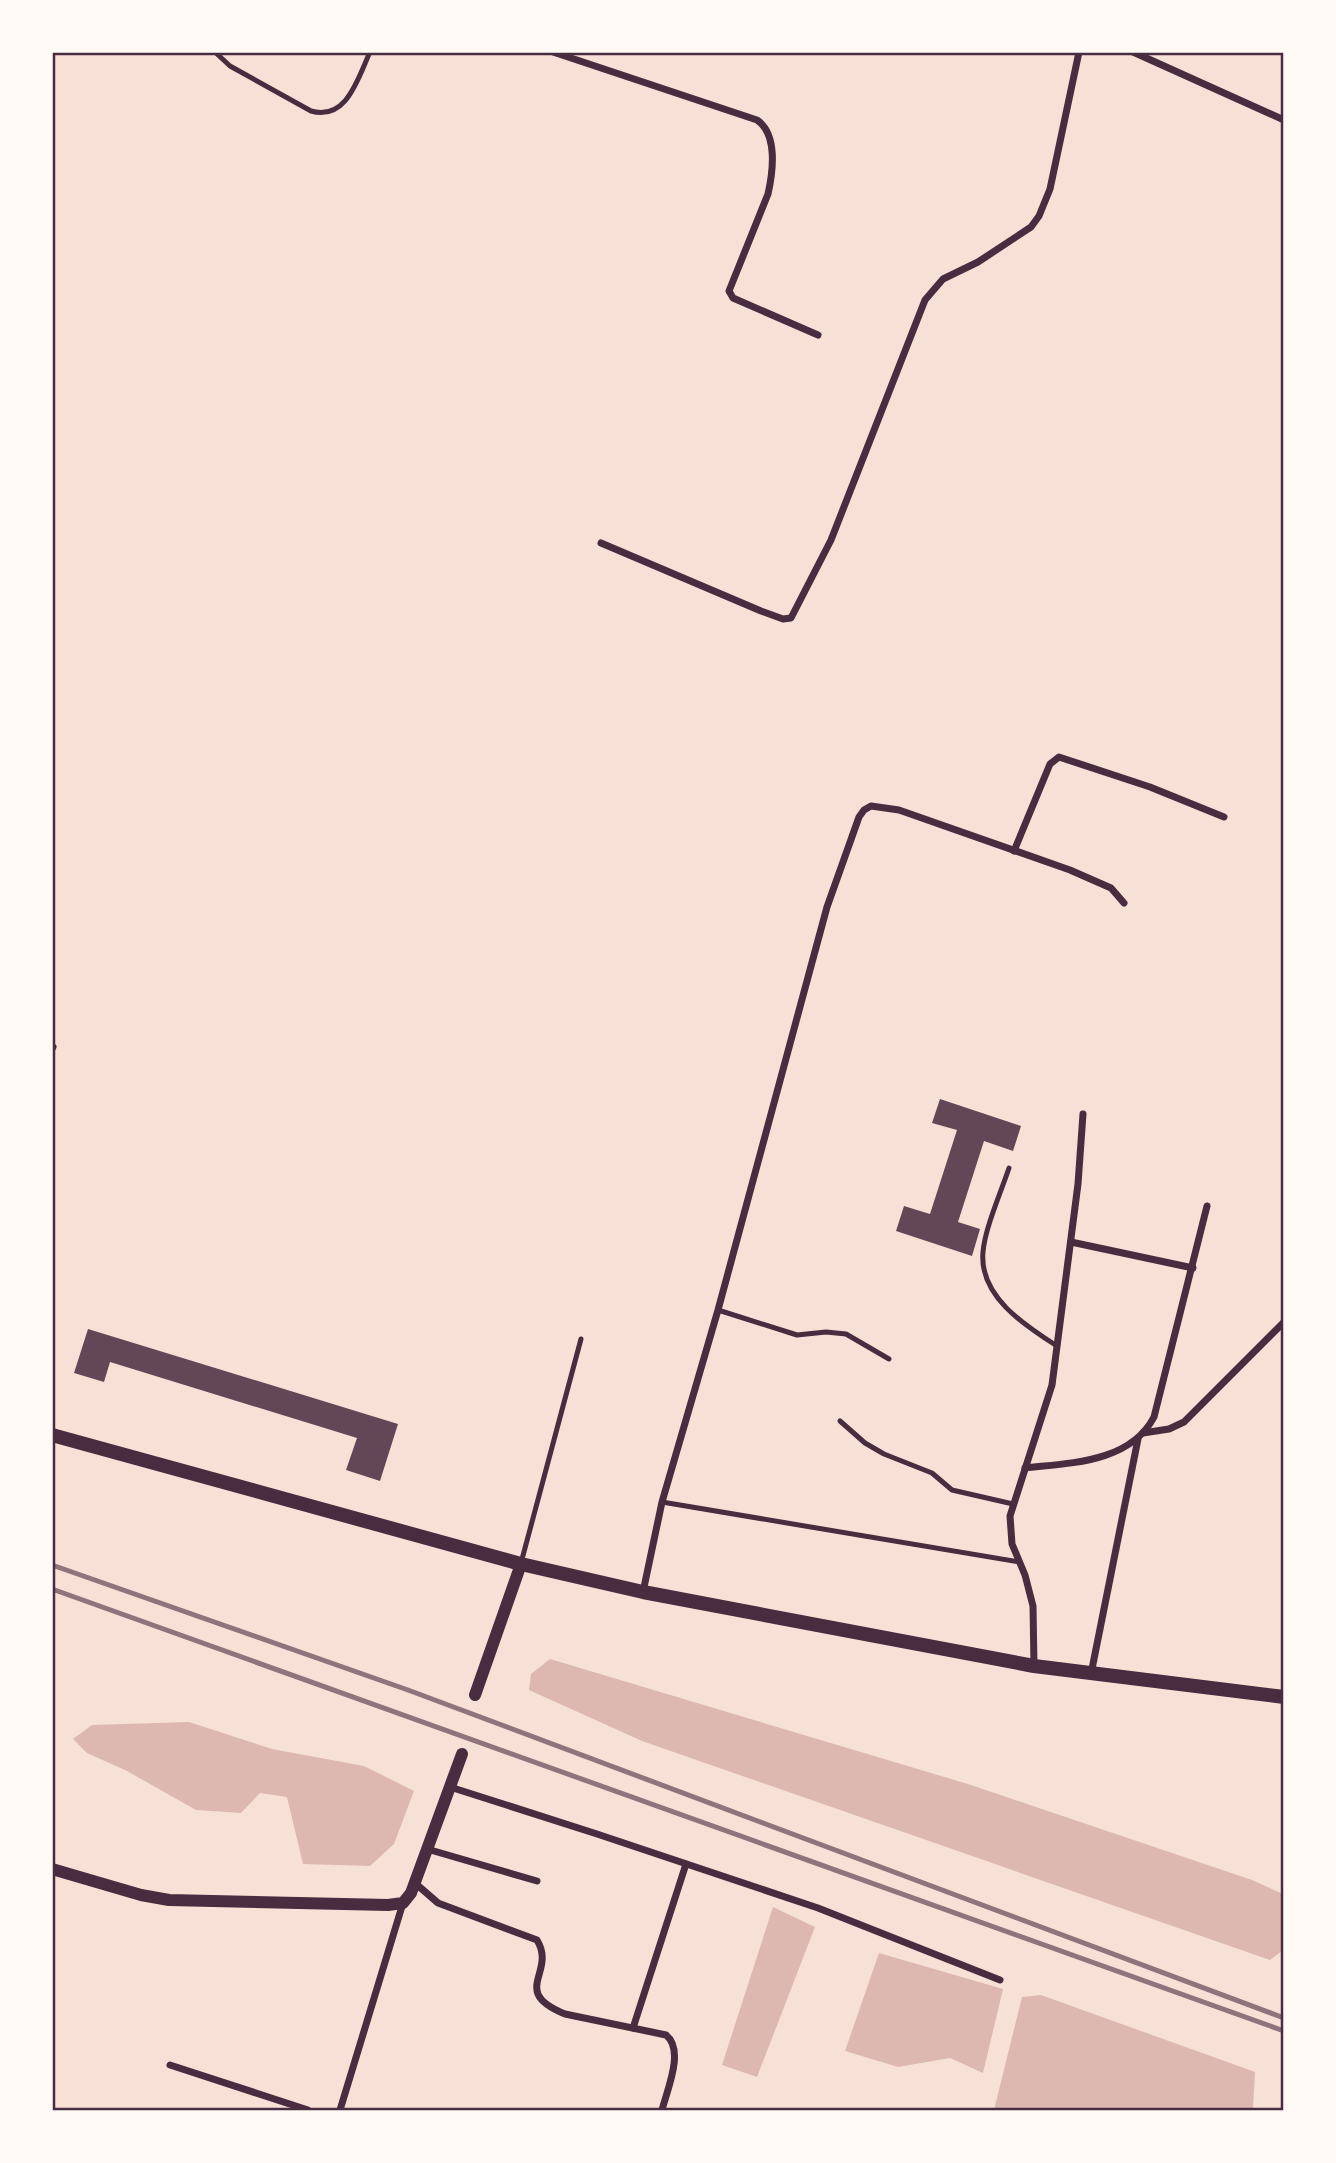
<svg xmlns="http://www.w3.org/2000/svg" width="1336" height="2163" viewBox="0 0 1336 2163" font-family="Ubuntu,sans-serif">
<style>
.water{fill:#dcb8b0}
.building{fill:#644757}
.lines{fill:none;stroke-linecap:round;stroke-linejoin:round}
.service{stroke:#4a2c40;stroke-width:5}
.minor{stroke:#4a2c40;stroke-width:7}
.tertiary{stroke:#4a2c40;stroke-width:12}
.secondary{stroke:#4a2c40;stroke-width:14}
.rail{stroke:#8f747c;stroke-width:5}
.neatline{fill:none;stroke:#4a2c40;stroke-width:2.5}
</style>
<rect width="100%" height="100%" fill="#f7e1d7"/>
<!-- water -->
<g class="water">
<polygon points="550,1659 968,1784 1252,1880 1283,1894 1282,1951 1270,1960 642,1741 529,1690 531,1674"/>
<polygon points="189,1722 272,1749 364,1766 414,1791 394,1844 370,1866 303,1864 287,1797 260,1793 241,1813 196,1810 127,1771 87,1753 73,1739 92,1725"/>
<polygon points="773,1907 815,1927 757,2077 722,2065"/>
<polygon points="879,1953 1003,1989 983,2073 950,2058 898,2067 845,2051"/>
<polygon points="1041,1995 1255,2072 1253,2108 1249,2110 994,2110 1022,1997"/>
</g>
<!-- building -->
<g class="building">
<polygon points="940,1099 1021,1126 1013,1151 984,1141 958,1222 980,1229 972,1256 896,1231 904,1206 930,1214 957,1130 932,1123"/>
<polygon points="88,1329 398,1424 380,1481 346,1470 357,1438 110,1362 104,1382 74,1373"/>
</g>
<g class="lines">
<!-- service -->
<g class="service">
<path d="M215,52l15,14 81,45c36,10 47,-33 59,-59"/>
<path d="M1009,1168c-8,24 -24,60 -26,84 -4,44 41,73 74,94"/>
<polyline points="718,1310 797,1335 826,1332 846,1334 889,1359"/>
<polyline points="840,1421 865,1443 884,1454 932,1473 952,1490 1013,1504"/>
<polyline points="662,1502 1019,1562"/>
<polyline points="521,1563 581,1339"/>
</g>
<!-- minor -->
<g class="minor">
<path d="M553,52l204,68c21,14 16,52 11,74l-39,97 4,7 85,37"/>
<polyline points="1133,52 1284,120"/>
<polyline points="601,543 761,611 783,619 791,618 831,540 925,300 943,279 978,262 1031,227 1039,216 1050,189 1079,52"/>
<polyline points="1014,851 1050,764 1059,757 1150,787 1224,817"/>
<polyline points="52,1049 53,1047"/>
<polyline points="1071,1242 1193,1268"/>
<polyline points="1143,1433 1169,1429 1184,1422 1284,1322"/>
<path d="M1025,1468c44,-5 105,-5 129,-51l53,-211"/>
<polyline points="643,1592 662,1502 718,1310 827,907 859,817 864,810 871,806 899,810 1070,870 1111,888 1124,903"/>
<polyline points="1034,1666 1033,1606 1025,1575 1012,1544 1010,1516 1052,1385 1078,1184 1083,1114"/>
<polyline points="1091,1674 1138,1439"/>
<polyline points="450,1787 597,1834 818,1908 1000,1980"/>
<polyline points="427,1849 537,1881"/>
<path d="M415,1883l23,20 99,37c20,33 -28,51 28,74l101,21c19,15 1,55 -4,75"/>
<polyline points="633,2028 686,1864"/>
<polyline points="170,2065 308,2110"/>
<polyline points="340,2110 403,1903"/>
</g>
<!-- tertiary -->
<g class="tertiary">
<polyline points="475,1695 521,1564"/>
<polyline points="52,1869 141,1895 169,1900 388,1905 403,1903 411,1893 462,1754"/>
</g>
<!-- secondary -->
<polyline class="secondary" points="52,1435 521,1564 643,1592 1034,1666 1284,1697"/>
<!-- rail -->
<g class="rail">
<polyline points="52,1565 408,1690 1284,2018"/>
<polyline points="52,1589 1284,2031"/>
</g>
</g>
<!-- border -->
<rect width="1336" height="2163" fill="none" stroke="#fffaf5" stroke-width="108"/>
<rect x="54" y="54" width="1228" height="2055" class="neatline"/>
</svg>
